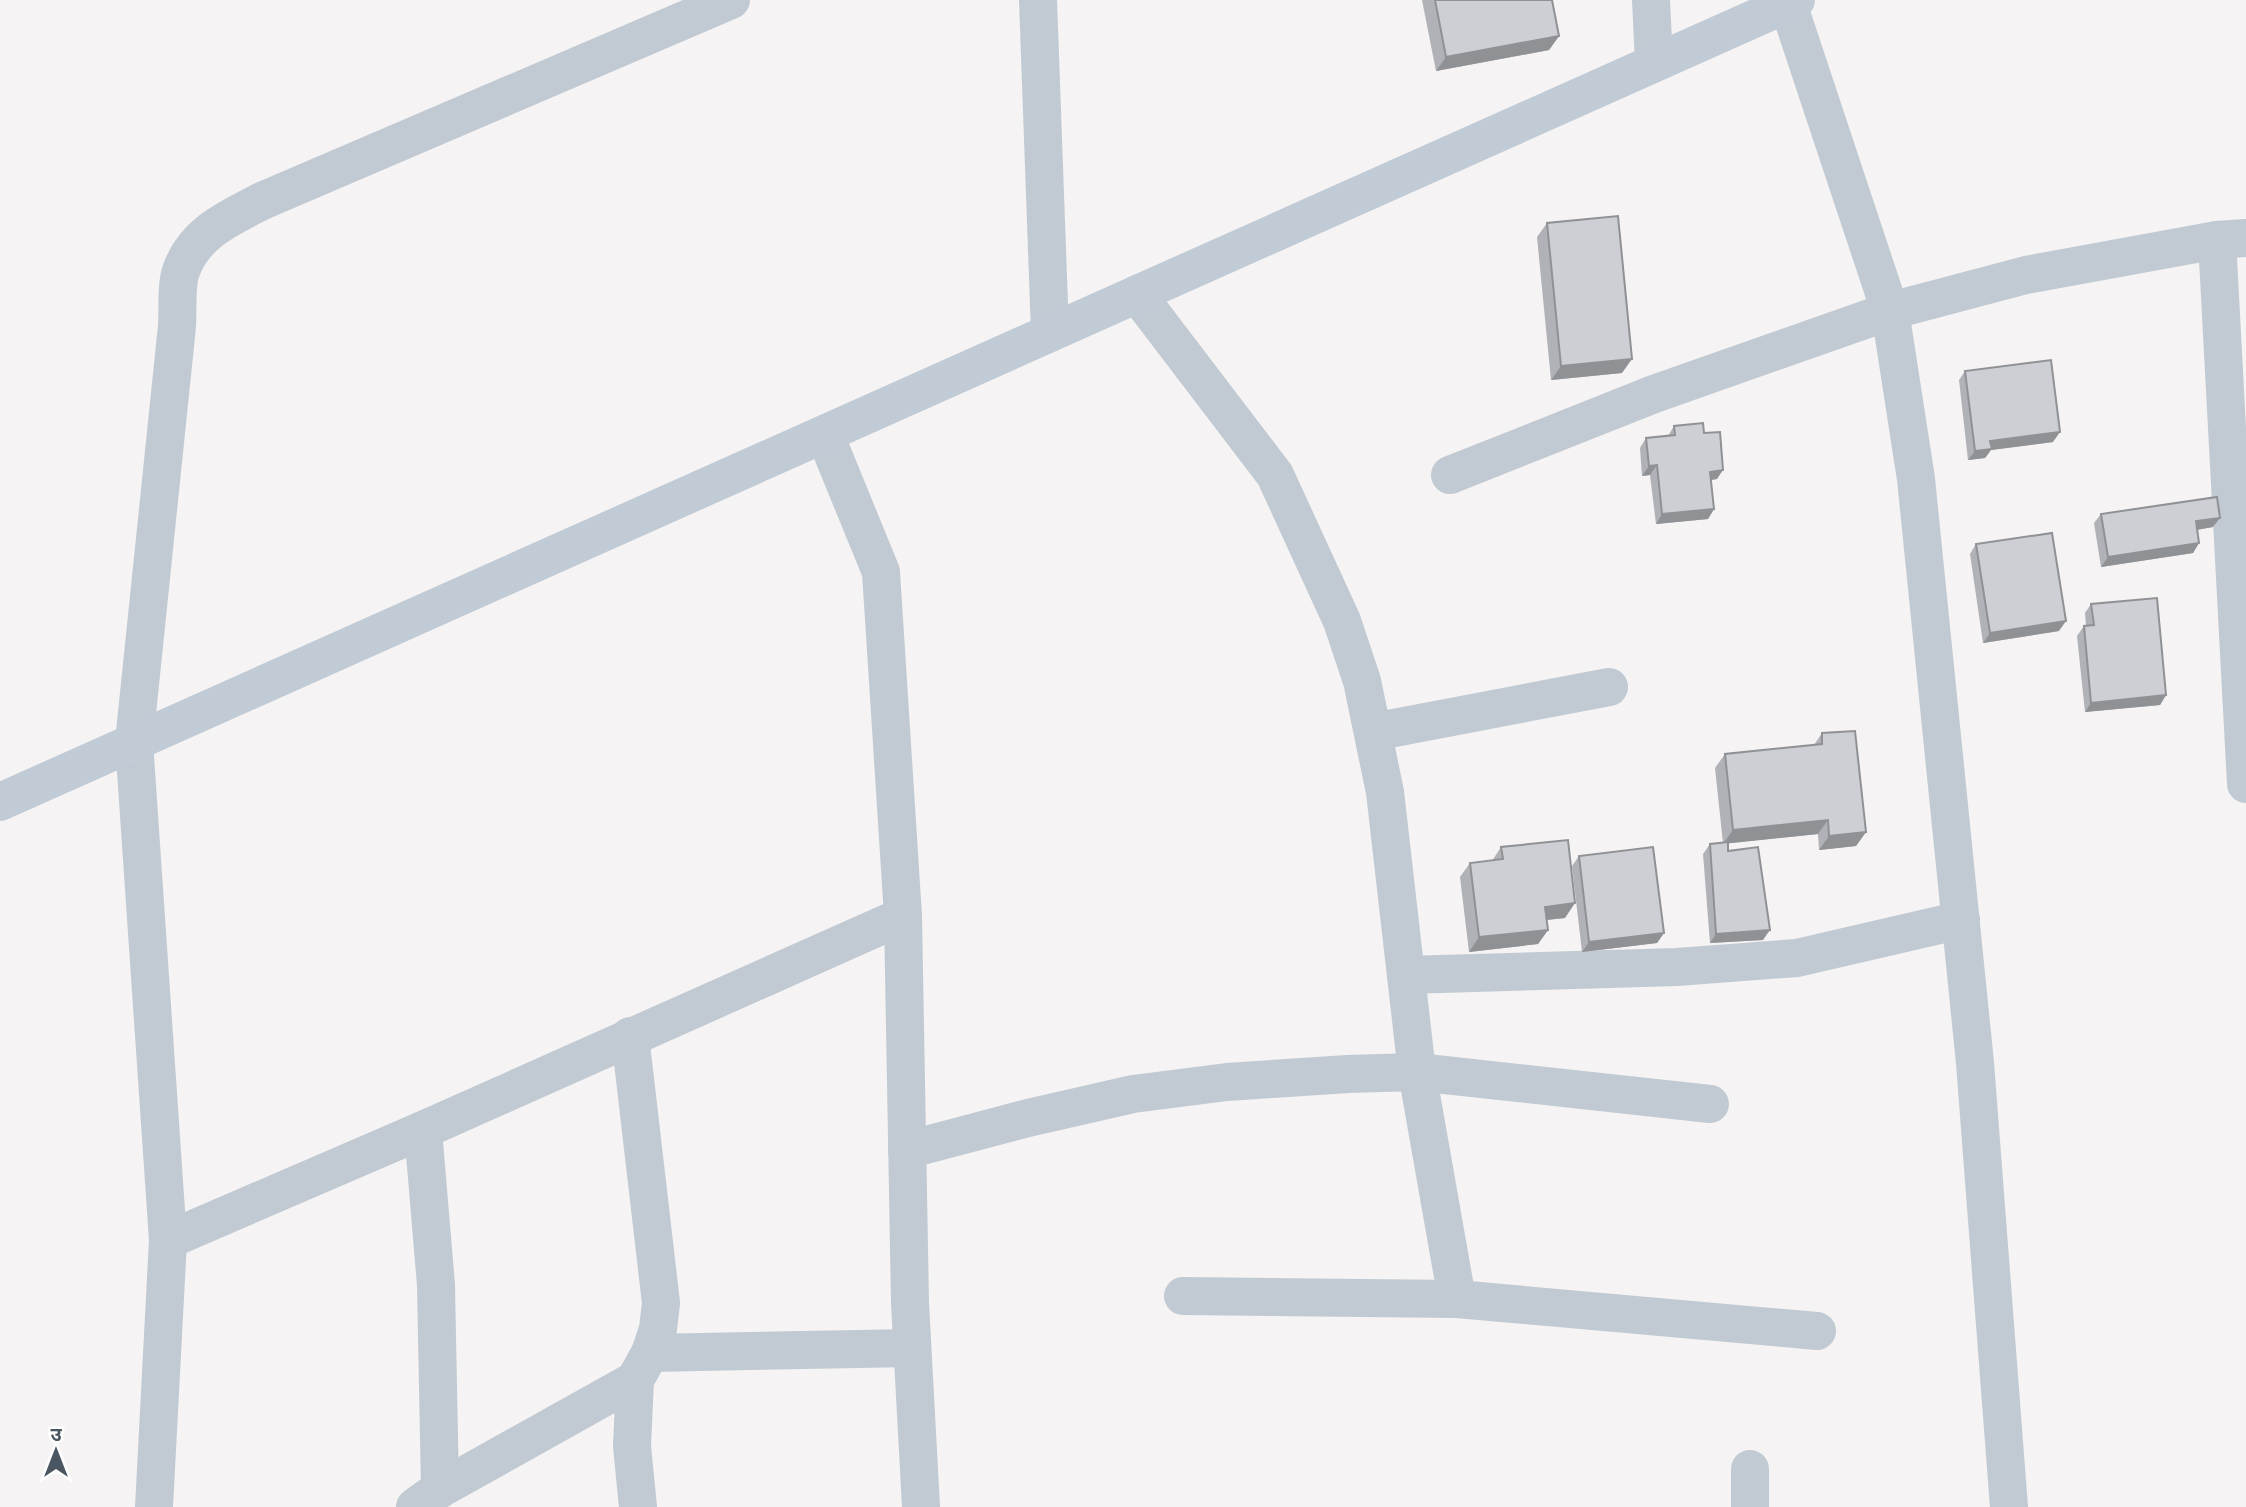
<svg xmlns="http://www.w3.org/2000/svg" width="2246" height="1507" viewBox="0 0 2246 1507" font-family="Commissioner,'Noto Sans Devanagari',sans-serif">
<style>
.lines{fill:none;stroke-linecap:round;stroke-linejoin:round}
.street{stroke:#c1cad2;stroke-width:38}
.secondary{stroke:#c1cbd6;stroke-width:38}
.wall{fill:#b0b2b7}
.shaded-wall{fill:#909195}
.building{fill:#cdcfd5;stroke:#909195;stroke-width:2}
</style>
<rect width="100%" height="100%" fill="#f5f3f3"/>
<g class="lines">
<!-- street -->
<g class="street">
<polyline points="1038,0 1050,333"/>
<polyline points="1651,0 1654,63"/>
<polyline points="1788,4 1890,311 1916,479 1975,1063 2009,1507"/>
<polyline points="2217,240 2246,784"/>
<polyline points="1137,294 1275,475 1342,621 1362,681 1385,792 1417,1072 1457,1299"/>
<polyline points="825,435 881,572 903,916 910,1303 921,1507"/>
<polyline points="1450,475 1654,394 1890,311 2026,275 2217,240 2246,238"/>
<polyline points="1373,732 1609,687"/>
<polyline points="1406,975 1677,967 1797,958 1961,920"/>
<polyline points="630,1036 661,1303 658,1329 650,1353 635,1380 632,1446 638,1507"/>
<polyline points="423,1130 436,1285 440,1489"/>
<polyline points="907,1150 1028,1118 1133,1094 1227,1082 1348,1074 1417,1072 1710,1104"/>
<polyline points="168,1240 423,1130 903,916"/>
<polyline points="1183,1296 1457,1299 1817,1331"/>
<polyline points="650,1353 912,1348"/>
<polyline points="1750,1469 1750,1507"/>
<path d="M154,1507l14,-267 -34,-498 43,-416c1,-15 -1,-42 4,-55 13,-38 48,-53 81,-70l469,-201"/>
<polyline points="415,1507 440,1489 635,1380"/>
</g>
<!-- secondary -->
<polyline class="secondary" points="0,802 1796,0"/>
</g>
<!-- wall -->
<g class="wall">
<polygon points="1422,0 1552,0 1559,36 1549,50 1436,71"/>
<polygon points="1547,223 1622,373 1551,380 1537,237"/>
<polygon points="1965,371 2053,442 1991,450 1985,458 1968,460 1959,380"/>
<polygon points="1674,426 1704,433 1717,479 1711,480 1714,509 1708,519 1656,524 1650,475 1642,476 1640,448 1646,438 1668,436"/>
<polygon points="2101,514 2213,527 2197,530 2199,543 2193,553 2101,567 2094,523"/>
<polygon points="1976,544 2059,631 1983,643 1970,554"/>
<polygon points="2091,604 2166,695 2160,705 2085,712 2077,636 2084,626 2086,626 2085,613"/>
<polygon points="1822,733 1866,832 1856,846 1819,850 1818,834 1728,843 1728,851 1763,940 1710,943 1703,854 1710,844 1723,843 1715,768 1725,754 1814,745"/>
<polygon points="1501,847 1565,918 1547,920 1548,930 1538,944 1469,952 1460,877 1470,863 1492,861"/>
<polygon points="1579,856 1664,933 1657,943 1582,952 1572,866"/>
</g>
<!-- shaded-wall -->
<g class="shaded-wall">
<polygon points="1559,36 1549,50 1436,71 1446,57"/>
<polygon points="1632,359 1622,373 1551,380 1561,366"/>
<polygon points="2060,432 2053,442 1991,450 1985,458 1968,460 1975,451 1990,441"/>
<polygon points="1657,465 1650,475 1642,476 1649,466"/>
<polygon points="1723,470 1717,479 1703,481 1710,472"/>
<polygon points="1714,509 1708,519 1656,524 1662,514"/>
<polygon points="2220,518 2213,527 2189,531 2196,521"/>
<polygon points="2199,543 2193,553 2101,567 2108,557"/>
<polygon points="2066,621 2059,631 1983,643 1990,633"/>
<polygon points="2166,695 2160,705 2085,712 2091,703"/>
<polygon points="1828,820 1818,834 1723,844 1733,830"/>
<polygon points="1866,832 1856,846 1819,850 1829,836"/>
<polygon points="1575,903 1565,918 1535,921 1545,907"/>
<polygon points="1548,930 1538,944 1469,952 1479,937"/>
<polygon points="1770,930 1763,940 1710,943 1716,934"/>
<polygon points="1664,933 1657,943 1582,952 1589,942"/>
</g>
<!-- building -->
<g class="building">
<polygon points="1435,0 1552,0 1559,36 1446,57"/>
<polygon points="1618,216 1632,359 1561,366 1547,223"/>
<polygon points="2051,360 2060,432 1990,441 1992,449 1975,451 1965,371"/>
<polygon points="1703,423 1704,433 1720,432 1723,470 1710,472 1714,509 1662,514 1657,465 1649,466 1646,438 1675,435 1674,426"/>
<polygon points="2217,497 2220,518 2196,521 2199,543 2108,557 2101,514"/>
<polygon points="2052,533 2066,621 1990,633 1976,544"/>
<polygon points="2157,598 2166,695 2091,703 2084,626 2094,625 2091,604"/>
<polygon points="1855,731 1866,832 1829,836 1828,820 1733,830 1725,754 1822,744 1822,733"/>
<polygon points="1568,840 1575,903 1545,907 1548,930 1479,937 1470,863 1503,859 1501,847"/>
<polygon points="1728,842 1728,851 1758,847 1770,930 1716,934 1710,844"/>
<polygon points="1653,847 1664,933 1589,942 1579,856"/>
</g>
<!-- north arrow -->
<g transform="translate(56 1451)" stroke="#ffffff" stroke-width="5" paint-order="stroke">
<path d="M0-5L12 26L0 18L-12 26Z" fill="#4a5661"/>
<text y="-10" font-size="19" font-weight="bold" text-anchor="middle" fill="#4a5661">उ</text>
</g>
</svg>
